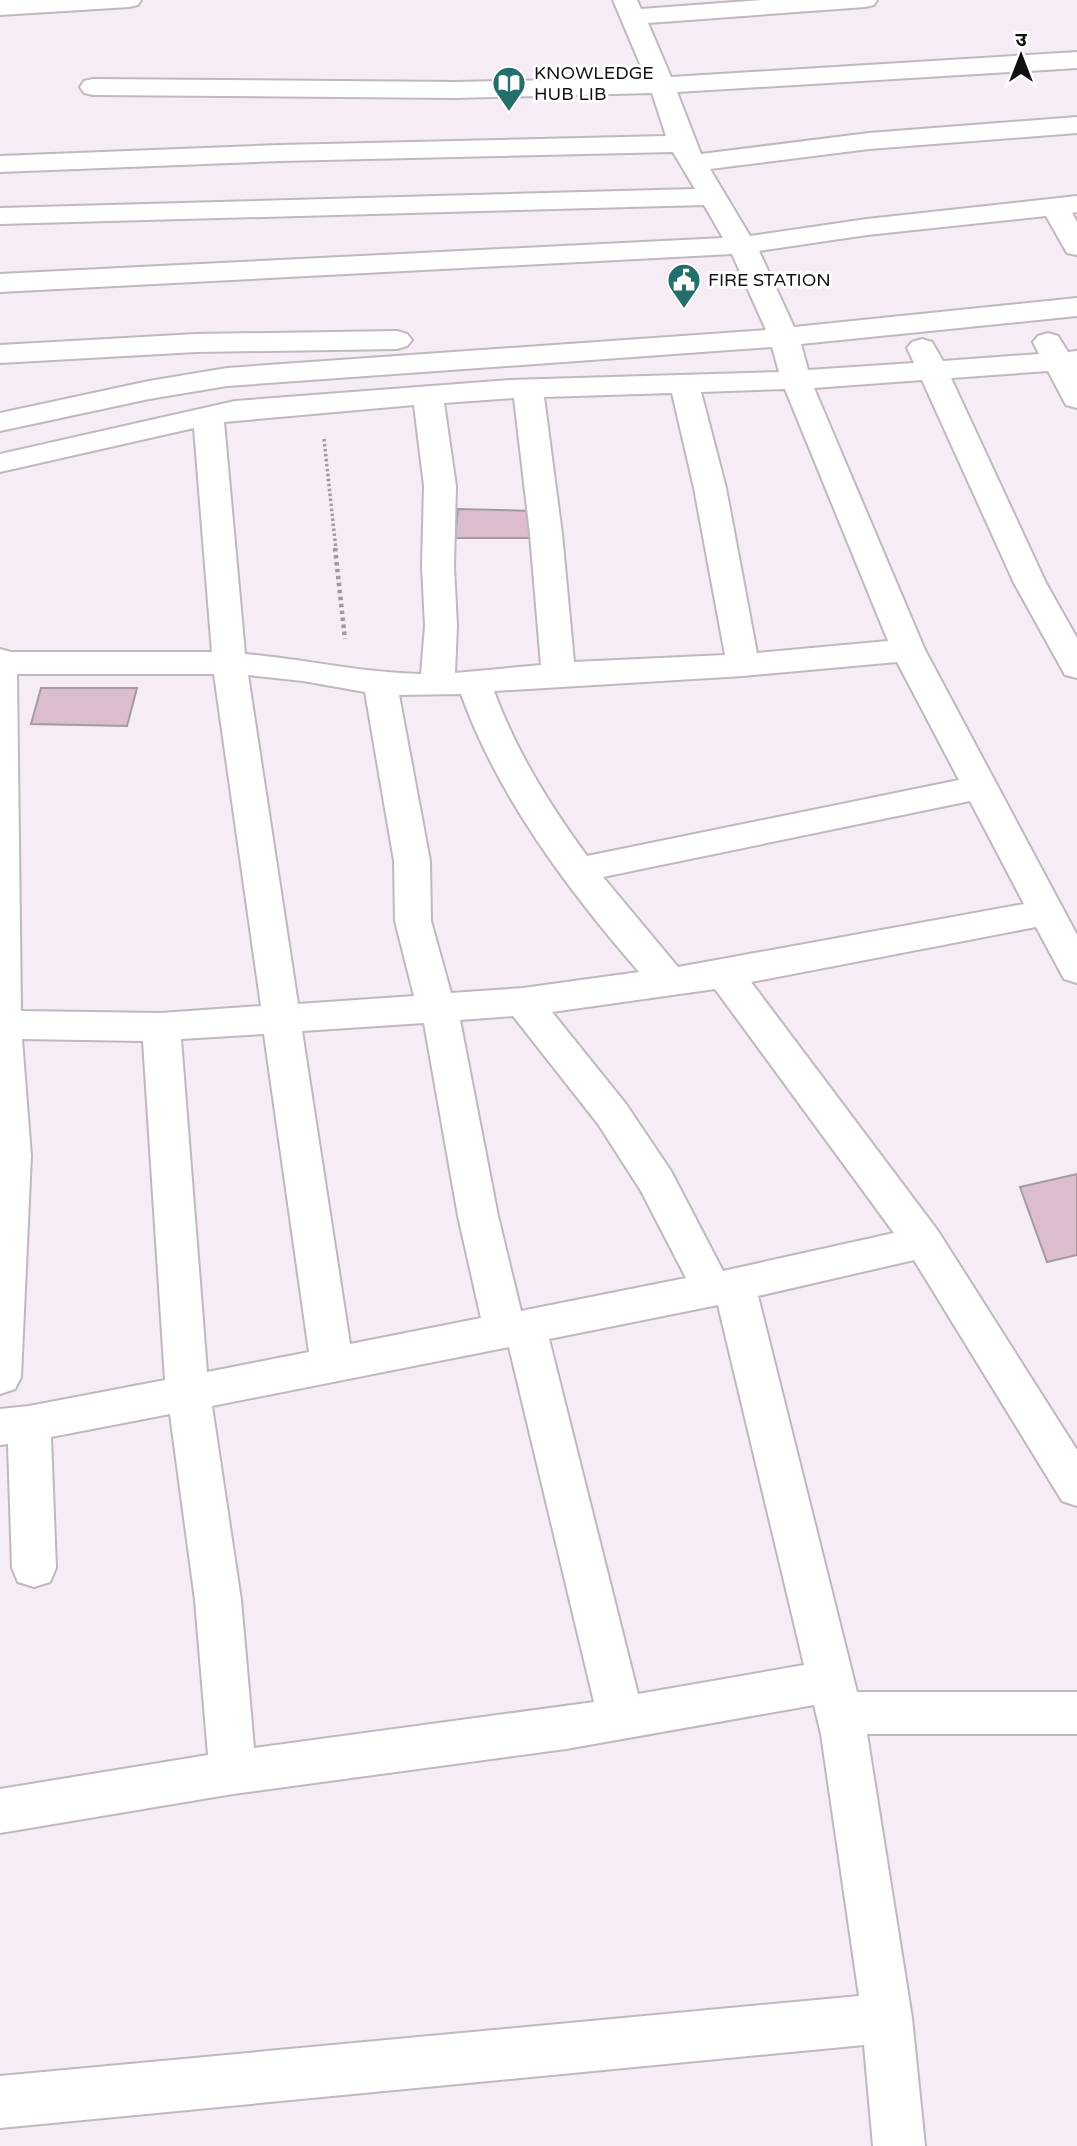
<svg xmlns="http://www.w3.org/2000/svg" width="1077" height="2146" viewBox="0 0 1077 2146" font-family="'Varela Round','Noto Sans Devanagari',sans-serif">
<style>
.building{fill:#dcbdd0;stroke:#a49aa0;stroke-width:2}
.lines{fill:none;stroke-linecap:round;stroke-linejoin:round}
.street-casing{stroke:#c0b7bf;stroke-width:4}
.path-far1{stroke:#a099a0;stroke-width:3.5;stroke-dasharray:2.5 2.5;stroke-linecap:butt}
.path{stroke:#a099a0;stroke-width:4.5;stroke-dasharray:3.5 3.5;stroke-linecap:butt}
.street{fill:#fff;fill-rule:evenodd}
.labels{text-anchor:middle;dominant-baseline:central;stroke-width:6;stroke-linejoin:round;paint-order:stroke}
.far-poi-label{font-size:18px;fill:#120f12;stroke:#fff;text-anchor:start}
</style>
<rect width="100%" height="100%" fill="#f5ecf5"/>
<!-- building -->
<g class="building">
<polygon points="458,509 535,511 537,538 455,538"/>
<polygon points="41,688 137,688 127,726 31,724"/>
<polygon points="1077,1174 1077,1255 1047,1262 1020,1187"/>
</g>
<g class="lines">
<defs>
<g id="street">
<polygon points="0,0 141,0 138,5 129,7 0,15"/>
<path d="M613,0h24l4,9 121,-9h115l-3,5 -9,2 -217,16 23,54 406,-25v16l-400,24 24,62 168,-21 208,-16v16l-208,16 -159,20 40,67 117,-17 210,-23v16l-5,1 5,9v33l-10,-2 -21,-37 -179,19 -108,16 35,76 283,-29v18l-276,28 7,26 106,-7 -7,-15 5,-6 10,-3 10,3 11,19 96,-7 -6,-12 5,-6 10,-3 10,3 10,16 9,-1v57l-11,-3 -18,-34 -97,7 95,205 31,55v40l-12,-3 -51,-92 -92,-203 -108,8 111,262 152,285v48l-13,-4 -28,-52 -285,55 187,249 139,219v56l-15,-5 -148,-241 -156,36 99,396h220v42h-210l45,284 13,128h-52l-9,-101 -864,83v-52l859,-80 -38,-262 -7,-29 -248,44 -333,45 -233,39v-44l208,-34 -13,-155 -25,-186 -119,23 5,131 -6,14 -16,5 -16,-5 -6,-14 -4,-124 -8,1v-36l29,-3 136,-26 -22,-339 -121,-2 9,117 -10,221 -6,12 -15,5v-745l11,3h201l-18,-224 -194,44v-18l235,-53 275,-21 269,-8 -7,-25 -545,39 -78,13 -149,32v-18l149,-32 78,-13 539,-38 -34,-76 -732,38v-18l723,-36 -19,-33 -704,19v-16l695,-19 -22,-37 -393,9 -280,11v-16l280,-11 386,-9 -14,-43 -196,5 -363,-3 -9,-2 -4,-6 4,-6 9,-2 363,3 190,-4zM785,389l103,252 -131,12 -31,-165 -25,-96zM672,393l22,95 31,167 -151,7 -12,-128 -18,-137zM514,398l16,136 11,131 -86,8 2,-47 -3,-60 2,-80 -12,-83zM414,405l10,81 -2,80 3,60 -4,48c-59,-1 -117,-15 -176,-20l-21,-232zM897,662l62,118 -372,76c-38,-52 -71,-105 -93,-165l249,-15zM17,674h197l47,332 -100,7 -140,-2zM248,675l55,6 62,11 29,169 1,60 19,75 -116,8zM461,694c37,103 107,196 178,278l-116,16 -72,5 -20,-72 -1,-60 -31,-166zM970,801l54,103 -346,63 -75,-90zM715,989l179,244 -171,38 -52,-100 -45,-67 -74,-92zM513,1016l85,108 43,67 45,87 -165,33 -23,-95 -38,-196zM424,1023l34,193 23,102 -131,26 -48,-313zM264,1034l45,318 -102,20 -26,-333zM718,1305l86,360 -166,29 -89,-355zM509,1347l85,355 -340,46 -13,-148 -29,-194z"/>
<polygon points="397,331 407,334 412,340 407,346 397,349 196,352 0,363 0,345 196,334"/>
</g>
</defs>
<!-- street casing -->
<use href="#street" class="street-casing"/>
<!-- path-far1 -->
<polyline class="path-far1" points="324,439 336,550"/>
<!-- path -->
<polyline class="path" points="335,548 345,639"/>
<!-- street -->
<use href="#street" class="street"/>
</g>
<!-- icons -->
<defs>
<symbol id="library-pin" viewBox="-11 -11 22 30"><path d="M0 17L-7.5 6A9.5 9.5 0 1 1 7.5 6Z" fill="#246e6b" stroke="#fff"/><path d="M-6-4Q-3-5.5-.7-3.5V5Q-3 3-6 4ZM6-4Q3-5.5 .7-3.5V5Q3 3 6 4Z" fill="#fff"/></symbol>
<symbol id="civic-pin" viewBox="-11 -11 22 30"><path d="M0 17L-7.5 6A9.5 9.5 0 1 1 7.5 6Z" fill="#246e6b" stroke="#fff"/><path d="M-.6-6.5H3V-4.5H.6V-3L4-1V1h2V6H-6V1h2V-1L-.6-3ZM-1.2 2.5V6h2.4V2.5Z" fill="#fff"/></symbol>
</defs>
<g fill-rule="evenodd">
<use href="#library-pin" x="490" y="64" width="38" height="52"/>
<use href="#civic-pin" x="665" y="261" width="38" height="52"/>
</g>
<g class="labels">
<!-- far-poi labels -->
<g class="far-poi-label">
<text x="534" y="73">KNOWLEDGE<tspan x="534" dy="21">HUB LIB</tspan></text>
<text x="708" y="280">FIRE STATION</text>
</g>
</g>
<!-- north arrow -->
<g transform="translate(1021 56)" stroke="#ffffff" stroke-width="5" paint-order="stroke">
<path d="M0-5L12 26L0 18L-12 26Z" fill="#120f12"/>
<text y="-10" font-size="19" font-weight="bold" text-anchor="middle" fill="#120f12">उ</text>
</g>
</svg>
